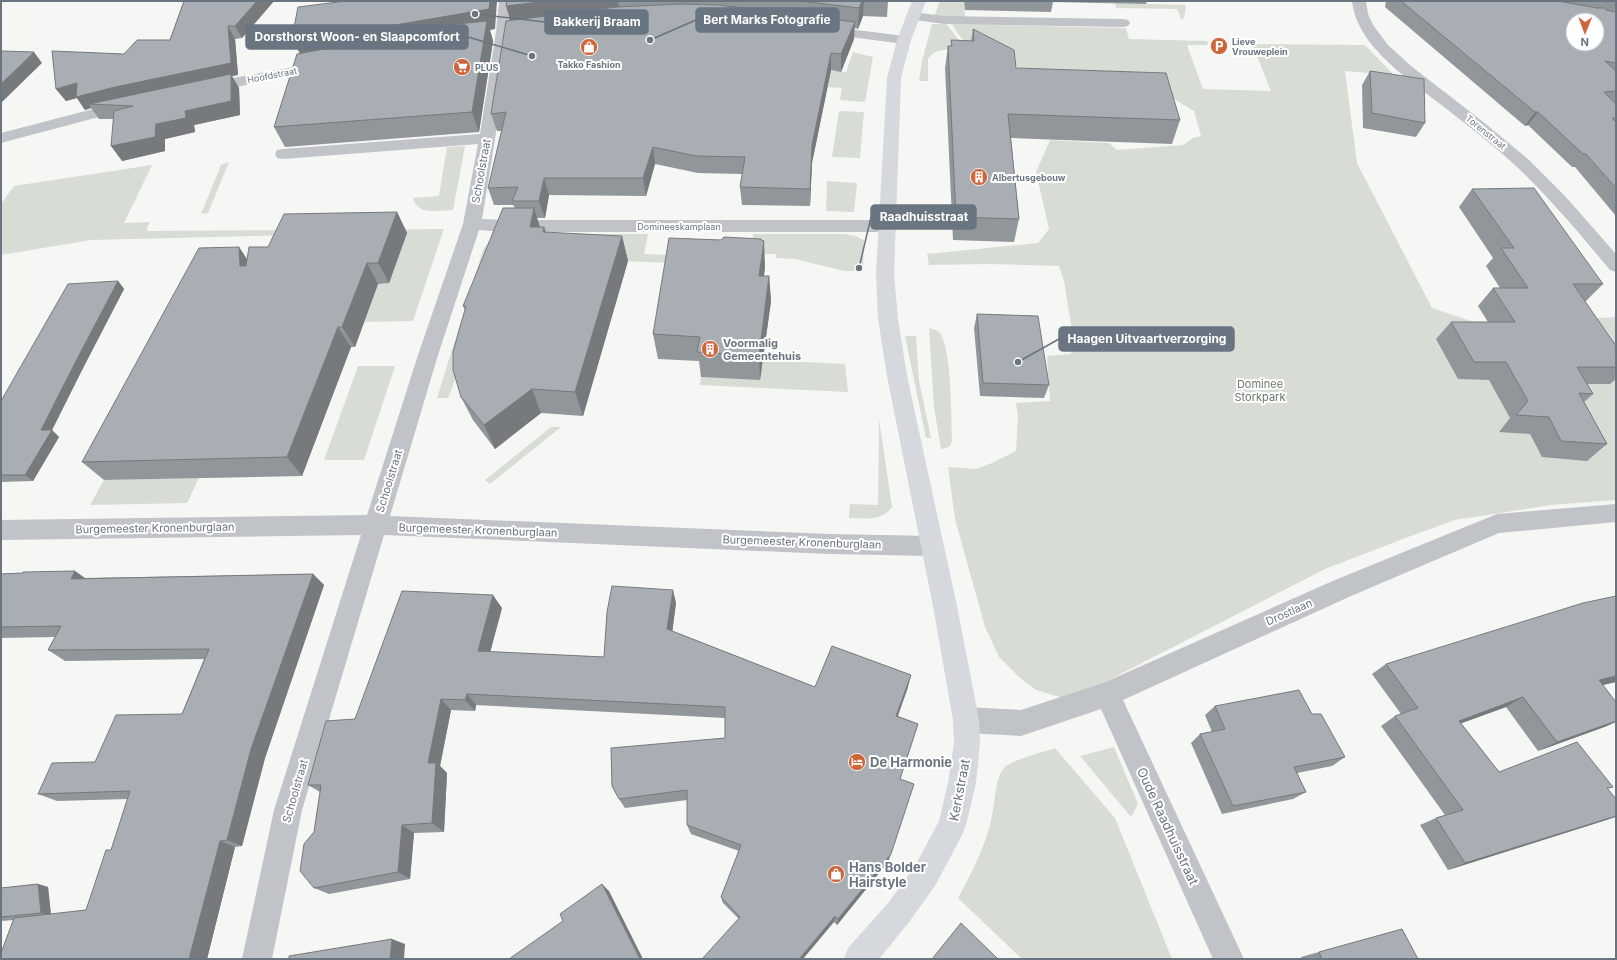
<svg xmlns="http://www.w3.org/2000/svg" width="1617" height="960" viewBox="0 0 1617 960" font-family="Inter,sans-serif">
<style>
.green{fill:#d7ddd5}
.lines{fill:none;stroke-linecap:round;stroke-linejoin:round}
.street{fill:#c0c3c7;fill-rule:evenodd}
.secondary{fill:#d5d8dc;fill-rule:evenodd}
.wall{fill:#90969a}
.shaded-wall{fill:#767a7d}
.building{fill:#a8aeb3;stroke:#767a7d;fill-rule:evenodd}
.labels{text-anchor:middle;dominant-baseline:central;stroke-width:4;stroke-linejoin:round;paint-order:stroke}
.far-poi-label{font-size:9px;font-weight:bold;fill:#697581;stroke:#fff;text-anchor:start}
.far-street-label{font-size:9px;fill:#697581;stroke:#fff}
.street-label{font-size:11px;fill:#697581;stroke:#fff}
.poi-label{font-size:11px;font-weight:bold;fill:#697581;stroke:#fff;text-anchor:start}
.park-label{font-size:11px;fill:#697967;stroke:#fff}
.near-poi-label{font-size:13px;font-weight:bold;fill:#697581;stroke:#fff;text-anchor:start}
.near-street-label{font-size:13px;fill:#697581;stroke:#fff}
.leader{fill:none;stroke:#697581;stroke-width:1.5}
.callout-dot{fill:#697581;stroke:#fff;stroke-width:1.5}
.callout{fill:#697581;stroke:#697581;stroke-width:1.5}
.callout-label{font-size:12px;text-anchor:middle;font-weight:bold;fill:#fff}
</style>
<rect width="100%" height="100%" fill="#f6f6f4"/>
<!-- green -->
<g class="green">
<polygon points="940,1 964,1 965,17 934,17"/>
<polygon points="1115,3 1186,5 1184,19 1181,19 1177,9 1116,8"/>
<polygon points="932,24 946,24 959,40 967,46 938,51 932,54 928,59 928,81 919,81 922,61"/>
<polygon points="952,24 1126,28 1129,39 1207,41 1208,45 1187,45 1203,89 1271,91 1252,44 1365,45 1394,75 1345,71 1357,163 1432,308 1483,325 1616,317 1616,500 1551,505 1455,520 1408,537 1325,569 1070,700 1036,690 1019,677 999,657 985,627 955,519 948,467 976,469 992,463 1016,451 1018,416 1016,403 1050,401 1047,356 1070,354 1075,349 1064,281 1059,266 988,264 929,265 927,254 1038,243 1049,229 1036,172 1050,140 1109,143 1117,150 1183,145 1193,138 1201,136 1194,111 1156,88 1025,70 965,42 958,34"/>
<polygon points="853,52 873,57 865,102 840,100 842,88 828,87 829,79 827,70 846,72"/>
<polygon points="839,111 864,112 860,158 832,157"/>
<path d="M465,146l-12,64c-14,0 -36,6 -40,-12l26,-2 8,-49z"/>
<polygon points="229,162 208,213 201,214 221,165"/>
<polygon points="152,165 124,223 150,222 147,228 147,231 444,229 413,321 364,322 378,284 297,235 91,240 1,255 1,204 14,186"/>
<polygon points="827,181 857,183 854,212 826,211"/>
<path d="M512,234h136l-4,20 52,2 -1,8 -145,-6 -76,73 -26,67h-11l46,-148c6,-12 16,-14 29,-16z"/>
<polygon points="753,234 844,234 855,236 864,240 863,271 844,271 795,259 776,258 776,254 751,254"/>
<path d="M929,328c4,1 8,2 11,5 12,18 11,84 12,108 -2,6 -4,7 -11,8l-7,-42z"/>
<polygon points="905,336 916,336 919,381 931,438 926,438"/>
<polygon points="763,360 845,364 848,392 700,385 701,377 760,379"/>
<polygon points="358,366 395,366 364,460 324,460"/>
<path d="M879,419l13,88c-11,15 -26,11 -43,11l1,-14 28,1z"/>
<polygon points="551,427 561,427 490,484 485,480"/>
<polygon points="199,478 187,503 90,505 104,480"/>
<polygon points="1114,747 1138,804 1131,817 1080,756"/>
<path d="M1055,748l60,70 57,141h-150l-64,-61c14,-26 28,-52 34,-82 3,-12 3,-39 12,-48 7,-8 40,-16 51,-20z"/>
</g>
<g class="lines">
<!-- street -->
<g class="street">
<path d="M499,1h14c-7,73 -19,146 -31,218l20,1h384l6,2 3,4 -3,4 -6,2h-384l-23,-2 -41,125 -48,161 440,18 102,2 8,3 4,7 -4,7 -8,3 -102,-2 -446,-19 -82,275 -30,149h-30l32,-149 87,-275 -360,5v-20l366,-5 51,-160 45,-131 15,-80 -195,15 -6,-1 -2,-4 2,-4 6,-1 197,-15 16,-102z"/>
<path d="M1352,1h14l2,13 5,11 15,20 23,21 71,55 46,38 37,37 51,58v18l-6,-2c-30,-36 -60,-72 -94,-104 -22,-20 -45,-38 -68,-56 -34,-27 -91,-62 -96,-109z"/>
<polygon points="913,12 944,16 1123,19 1128,20 1130,23 1128,26 1123,27 944,24 908,19 906,16 908,13"/>
<polygon points="825,26 904,36 909,37 911,40 909,43 904,44 820,33 818,30 820,27"/>
<polygon points="320,62 325,63 327,66 325,69 206,93 201,91 198,88 201,85 206,83"/>
<polygon points="124,101 129,103 132,106 129,109 1,143 1,133"/>
<polygon points="1616,504 1616,522 1499,533 1351,596 1123,700 1244,959 1213,959 1101,709 1021,736 966,733 957,729 953,720 957,711 966,707 1021,710 1103,683 1335,580 1497,514"/>
</g>
<!-- secondary -->
<polygon class="secondary" points="912,1 926,1 911,40 901,78 894,274 898,319 907,376 957,606 979,720 980,743 976,783 966,825 962,835 935,886 909,922 879,959 844,959 848,948 889,902 915,866 939,821 948,783 954,743 953,720 933,606 887,376 878,319 876,274 887,78 897,40"/>
</g>
<!-- wall -->
<g class="wall">
<polygon points="184,1 274,1 242,38 235,39 238,75 232,76 239,88 240,115 194,125 195,132 165,139 165,151 122,161 113,119 99,119 91,108 85,110 77,98 66,101 56,89 124,54 170,40"/>
<polygon points="507,1 888,1 887,17 863,16 858,29 854,28 854,39 841,72 831,70 812,163 810,206 742,205 740,187 742,174 698,173 655,164 646,196 549,195 545,218 537,218 540,227 544,227 546,233 622,236 628,261 583,416 541,413 495,449 473,420 461,397 465,310 463,306 515,208 513,205 494,205 488,188 502,131 497,131 491,114 510,21"/>
<polygon points="964,1 1147,1 1146,4 1053,2 1051,12 965,10"/>
<polygon points="1386,1 1616,1 1616,216 1575,167 1572,167 1528,125 1525,126 1385,7"/>
<polygon points="495,29 490,30 493,41 479,132 285,147 274,127 297,54"/>
<polygon points="973,29 1016,68 1180,120 1172,144 1011,138 1019,219 1014,242 953,240 945,68 948,46 951,46 951,40 971,41"/>
<polygon points="1370,71 1425,123 1416,137 1363,128 1362,85"/>
<polygon points="1472,189 1603,284 1585,302 1616,346 1616,379 1610,384 1587,384 1593,394 1584,402 1607,444 1587,461 1542,457 1530,434 1499,432 1510,418 1489,380 1458,379 1436,339 1451,322 1488,322 1478,306 1493,288 1500,288 1486,266 1493,258 1459,207"/>
<polygon points="397,212 407,233 389,283 378,284 355,347 351,347 302,476 104,480 82,462 239,247 247,260 268,247"/>
<polygon points="765,266 764,276 769,276 771,301 760,380 701,377 699,361 658,359 653,334"/>
<polygon points="118,281 124,289 83,368 52,430 59,437 33,481 1,482 1,401"/>
<polygon points="977,314 1049,385 1044,398 980,396 974,328"/>
<polygon points="75,571 85,578 313,574 324,585 265,758 242,846 235,847 207,959 14,920 1,921 1,888 38,884 48,887 51,914 86,910 111,850 128,799 57,801 38,794 95,762 182,714 204,659 65,661 48,650 55,637 1,638 1,574"/>
<polygon points="676,603 672,631 815,687 908,687 898,716 918,724 900,779 888,862 837,925 834,922 739,919 723,903 721,897 739,851 691,834 687,825 687,800 625,808 619,799 725,738 725,718 476,705 475,711 451,710 440,766 447,773 444,832 414,833 410,879 329,894 314,888 314,832 320,792 308,785 355,719 502,608 490,652 604,657"/>
<polygon points="1386,664 1616,682 1603,685 1607,726 1538,751 1506,707 1461,723 1499,772 1613,787 1607,789 1616,799 1616,817 1448,870 1420,825 1436,818 1445,815 1381,726 1395,716 1401,714 1372,674"/>
<polygon points="1215,706 1312,714 1345,757 1332,766 1297,773 1306,792 1293,799 1222,814 1191,743 1200,734 1212,732 1205,715"/>
<polygon points="1319,952 1418,959 1301,959 1301,957"/>
</g>
<!-- shaded-wall -->
<g class="shaded-wall">
<polygon points="257,1 274,1 242,38 235,26"/>
<polygon points="490,1 497,1 495,29 490,30 493,41 479,132 472,112 302,58 292,38"/>
<polygon points="548,1 618,1 620,13 512,26 506,6"/>
<polygon points="862,1 864,1 863,16 858,29 859,8"/>
<polygon points="855,22 854,39 841,72 841,54"/>
<polygon points="228,26 235,39 238,75 232,76 239,88 240,115 194,125 195,132 165,139 165,151 122,161 111,146 156,124 185,111 231,101 89,104 91,108 85,110 77,98 66,101 56,89"/>
<polygon points="34,52 42,63 1,103 1,84"/>
<polygon points="831,53 831,70 812,163 810,206 810,189 812,145"/>
<polygon points="1535,112 1538,112 1528,125 1525,126"/>
<polygon points="653,147 655,164 646,196 643,178"/>
<polygon points="544,178 549,195 545,218 539,201"/>
<polygon points="534,208 542,234 530,227"/>
<polygon points="397,212 407,233 389,283 378,263"/>
<polygon points="544,227 552,253 543,232"/>
<polygon points="622,236 628,261 583,416 575,392"/>
<polygon points="764,241 765,266 761,301 759,276"/>
<polygon points="239,247 253,268 240,266"/>
<polygon points="367,263 378,284 355,347 342,327"/>
<polygon points="769,276 771,301 760,380 759,356"/>
<polygon points="118,281 124,289 83,368 52,430 59,437 33,481 25,475 41,430 76,361"/>
<polygon points="338,327 351,347 302,476 287,457"/>
<polygon points="532,389 541,413 495,449 484,425"/>
<polygon points="75,571 90,582 71,579"/>
<polygon points="313,574 324,585 265,758 242,846 227,840 251,749"/>
<polygon points="673,590 676,603 671,642 667,629"/>
<polygon points="493,595 502,608 487,664 478,651"/>
<polygon points="911,675 908,687 894,726 896,716"/>
<polygon points="1616,676 1616,682 1581,690 1599,680"/>
<polygon points="467,694 476,705 475,711 465,700"/>
<polygon points="1523,697 1506,707 1443,730 1459,721"/>
<polygon points="441,699 451,710 440,766 447,773 444,832 432,823 428,763"/>
<polygon points="1616,721 1616,722 1607,726 1538,751 1557,742"/>
<polygon points="1616,816 1606,820 1448,870 1465,863"/>
<polygon points="402,825 414,833 410,879 398,872"/>
<polygon points="220,841 235,847 207,959 189,959"/>
<polygon points="891,854 888,862 837,925 838,919"/>
<polygon points="38,884 48,887 51,916 41,913"/>
<polygon points="602,884 609,891 643,959 640,959"/>
<polygon points="835,916 834,922 803,959 799,959"/>
<polygon points="392,939 405,944 404,959 390,959"/>
</g>
<!-- building -->
<g class="building">
<polygon points="184,1 257,1 235,26 228,26 231,63 115,87 76,97 77,83 56,89 52,51 124,54 137,40 170,40"/>
<polygon points="346,1 490,1 489,9 301,41 302,37 292,38 298,7"/>
<polygon points="507,1 548,1 506,6"/>
<polygon points="800,1 862,1 859,8"/>
<path d="M1401,1h157l39,7h8l1,2 10,2v51l-11,-2 11,10v20l-12,1 12,12v14h-4l4,4v66l-30,-34h-3l-45,-42h-3zM1573,20h24v24h-24z"/>
<polygon points="680,4 718,5 855,22 841,54 831,53 812,145 810,189 740,187 745,157 696,156 653,147 643,178 544,178 539,201 512,201 518,187 488,188 506,112 491,114 506,21 617,7"/>
<polygon points="487,21 472,112 274,127 297,54 457,24"/>
<polygon points="973,29 1014,50 1016,68 1166,73 1180,120 1008,114 1019,219 956,217 948,46 952,46 951,40 974,41"/>
<polygon points="1,51 34,52 1,84"/>
<polygon points="1370,71 1424,79 1425,123 1372,113"/>
<polygon points="231,74 231,101 185,111 186,118 156,124 155,137 111,146 114,111 133,106 89,104"/>
<polygon points="1534,188 1603,284 1573,284 1616,346 1616,367 1577,367 1593,394 1579,393 1607,444 1561,441 1549,417 1516,415 1528,401 1506,362 1474,362 1451,322 1515,322 1493,288 1528,288 1501,248 1514,248 1472,189"/>
<polygon points="503,208 534,208 530,227 544,227 543,232 622,236 575,392 532,389 484,425 461,397 453,370 453,352 466,306 463,306"/>
<polygon points="397,212 378,263 367,263 342,327 338,327 287,457 82,462 199,248 239,247 240,266 246,266 249,247 268,247 284,214"/>
<polygon points="724,237 761,239 761,240 764,241 759,276 769,276 759,356 697,352 700,337 653,334 669,238 721,240"/>
<polygon points="118,281 76,361 41,430 52,430 25,475 1,475 1,401 68,284"/>
<polygon points="977,314 1038,316 1049,385 983,383"/>
<polygon points="75,571 71,579 313,574 251,749 227,840 220,841 189,959 1,959 1,953 14,918 86,910 106,850 111,850 130,791 38,794 52,763 95,762 116,715 182,714 209,649 48,650 61,626 1,627 1,574 23,573 23,572"/>
<polygon points="612,586 673,590 667,629 815,687 832,646 911,675 896,716 918,724 900,779 914,784 891,854 838,919 835,916 799,959 702,959 740,917 721,897 741,845 687,825 687,790 619,799 612,786 611,748 725,738 725,707 467,694 465,700 441,699 428,763 436,763 432,823 402,825 398,872 314,888 300,871 304,844 314,832 321,785 308,785 326,721 355,719 402,591 493,595 478,651 604,657 607,612"/>
<polygon points="1616,596 1616,676 1599,680 1616,702 1616,721 1557,742 1523,697 1459,721 1499,772 1577,742 1613,787 1607,788 1616,799 1616,816 1465,863 1436,818 1463,810 1395,716 1418,708 1386,664 1583,603"/>
<polygon points="1299,690 1312,714 1321,714 1345,757 1294,767 1306,792 1233,806 1200,734 1225,729 1215,706"/>
<polygon points="38,884 41,913 1,917 1,888"/>
<polygon points="602,884 640,959 509,959 563,921 560,914"/>
<polygon points="961,923 998,959 932,959"/>
<polygon points="1402,929 1418,959 1322,959 1319,952"/>
<polygon points="392,939 390,959 289,959 289,956"/>
</g>
<!-- icons -->
<defs>
<symbol id="parking-disc" viewBox="-11 -11 22 22"><circle r="9.5" fill="#cf653b" stroke="#fff"/><path d="M-3.5-5.5H1a3.5 3.5 0 0 1 0 7H-1V5.5H-3.5ZM-1-3.4V-.6H.8a1.4 1.4 0 0 0 0-2.8Z" fill="#fff"/></symbol>
<symbol id="shop-disc" viewBox="-11 -11 22 22"><circle r="9.5" fill="#cf653b" stroke="#fff"/><path d="M-5-2.5h2.3a2.7 3.5 0 0 1 5.4 0H5L5.5 6h-11ZM-1.5-2.5h3a1.5 2.3 0 0 0-3 0Z" fill="#fff"/></symbol>
<symbol id="supermarket-disc" viewBox="-11 -11 22 22"><circle r="9.5" fill="#cf653b" stroke="#fff"/><path d="M-6-5.5h2.5l.6 2H6L4.5 2H-2.5L-4.4-4H-6ZM-1.5 3.2a1.3 1.3 0 1 0 .1 0ZM3 3.2a1.3 1.3 0 1 0 .1 0Z" fill="#fff"/></symbol>
<symbol id="building-disc" viewBox="-11 -11 22 22"><circle r="9.5" fill="#cf653b" stroke="#fff"/><path d="M-4-6H4V6H1V3H-1V6H-4ZM-2.5-4.3h1.7v1.8h-1.7ZM.8-4.3h1.7v1.8H.8ZM-2.5-1h1.7V.8h-1.7ZM.8-1h1.7V.8H.8Z" fill="#fff"/></symbol>
<symbol id="hotel-disc" viewBox="-11 -11 22 22"><circle r="9.5" fill="#cf653b" stroke="#fff"/><path d="M-6-4.5h1.5V1H6V5H4.5V3h-9V5H-6ZM-4 0a1.8 1.8 0 1 1 3.6 0ZM.5 0V-2.5h3Q6-2.5 6 0Z" fill="#fff"/></symbol>
</defs>
<g fill-rule="evenodd">
<use href="#parking-disc" x="1209" y="36" width="20" height="20"/>
<use href="#shop-disc" x="579" y="37" width="20" height="20"/>
<use href="#supermarket-disc" x="452" y="57" width="20" height="20"/>
<use href="#building-disc" x="969" y="167" width="20" height="20"/>
<use href="#building-disc" x="700" y="339" width="20" height="20"/>
<use href="#hotel-disc" x="847" y="752" width="20" height="20"/>
<use href="#shop-disc" x="826" y="864" width="20" height="20"/>
</g>
<g class="labels">
<!-- far-poi labels -->
<g class="far-poi-label">
<text x="1232" y="41">Lieve<tspan x="1232" dy="10">Vrouweplein</tspan></text>
<text x="589" y="64" text-anchor="middle">Takko Fashion</text>
<text x="475" y="67">PLUS</text>
<text x="992" y="177">Albertusgebouw</text>
</g>
<!-- far-street labels -->
<g class="far-street-label">
<text transform="translate(272 75) rotate(-11)">Hoofdstraat</text>
<text transform="translate(1486 132) rotate(39)">Torenstraat</text>
<text x="679" y="226">Domineeskamplaan</text>
</g>
<!-- street labels -->
<g class="street-label">
<text transform="translate(481 171) rotate(-80)">Schoolstraat</text>
<text transform="translate(389 481) rotate(-73)">Schoolstraat</text>
<text transform="translate(155 528) rotate(-1)">Burgemeester Kronenburglaan</text>
<text transform="translate(478 530) rotate(2)">Burgemeester Kronenburglaan</text>
<text transform="translate(802 542) rotate(2)">Burgemeester Kronenburglaan</text>
<text transform="translate(1289 612) rotate(-24)">Drostlaan</text>
<text transform="translate(295 791) rotate(-74)">Schoolstraat</text>
</g>
<!-- poi labels -->
<g class="poi-label">
<text x="723" y="343">Voormalig<tspan x="723" dy="13">Gemeentehuis</tspan></text>
</g>
<!-- park labels -->
<g class="park-label">
<text x="1260" y="384">Dominee<tspan x="1260" dy="13">Storkpark</tspan></text>
</g>
<!-- near-poi labels -->
<g class="near-poi-label">
<text x="870" y="762">De Harmonie</text>
<text x="849" y="867">Hans Bolder<tspan x="849" dy="15">Hairstyle</tspan></text>
</g>
<!-- near-street labels -->
<g class="near-street-label">
<text transform="translate(959 790) rotate(-79)">Kerkstraat</text>
<text transform="translate(1168 826) rotate(65)">Oude Raadhuisstraat</text>
</g>
</g>
<!-- callouts -->
<path class="leader" d="M650 40L696 20M475 14L545 22M532 56L468 37M859 268L871 217M1018 362L1059 339"/>
<g class="callout-dot">
<circle cx="650" cy="40" r="4"/>
<circle cx="475" cy="14" r="4"/>
<circle cx="532" cy="56" r="4"/>
<circle cx="859" cy="268" r="4"/>
<circle cx="1018" cy="362" r="4"/>
</g>
<g class="callout">
<rect x="696" y="8" width="143" height="24" rx="4"/>
<rect x="545" y="10" width="103" height="24" rx="4"/>
<rect x="246" y="25" width="222" height="24" rx="4"/>
<rect x="871" y="205" width="105" height="24" rx="4"/>
<rect x="1059" y="327" width="175" height="24" rx="4"/>
</g>
<g class="callout-label">
<text x="767" y="24">Bert Marks Fotografie</text>
<text x="597" y="26">Bakkerij Braam</text>
<text x="357" y="41">Dorsthorst Woon- en Slaapcomfort</text>
<text x="924" y="221">Raadhuisstraat</text>
<text x="1147" y="343">Haagen Uitvaartverzorging</text>
</g>
<!-- border -->
<rect width="1617" height="960" fill="none" stroke="#697581" stroke-width="4"/>
<!-- north arrow -->
<g transform="translate(1585 32) rotate(181)"><circle r="19" fill="#ffffff" stroke="#c3c8cd"/>
<path d="M0-3L7 15L0 10L-7 15Z" fill="#cf653b"/>
<text y="-6" font-size="11" font-weight="bold" text-anchor="middle" fill="#697581">N</text>
</g>
</svg>
